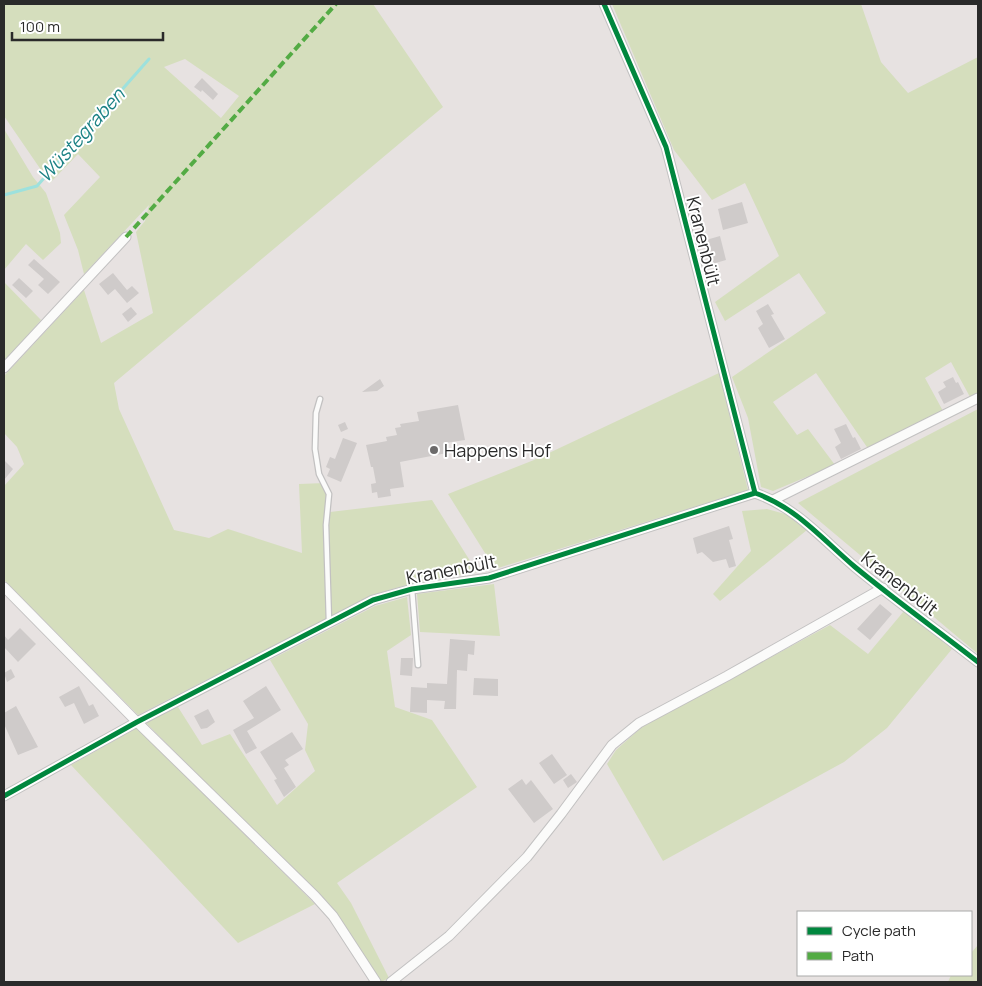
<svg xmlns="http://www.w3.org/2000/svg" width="982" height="986" viewBox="0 0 982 986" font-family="Manrope,sans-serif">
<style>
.green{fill:#d5debd;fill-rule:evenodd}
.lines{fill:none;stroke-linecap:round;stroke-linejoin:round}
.stream{stroke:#9de1dd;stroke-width:3}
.building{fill:#cfcbca}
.lane-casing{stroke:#c2c1c1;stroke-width:7}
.street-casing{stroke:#c2c1c1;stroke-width:11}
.lane{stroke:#fbfbfa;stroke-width:4.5}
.street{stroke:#fbfbfa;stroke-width:9}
.quiet{stroke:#53ab44;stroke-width:4;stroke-dasharray:8 4;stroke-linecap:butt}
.cycleway-casing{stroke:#fff;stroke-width:8}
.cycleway{stroke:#00873e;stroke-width:5}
.poi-dot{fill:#6c6a6a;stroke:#fff;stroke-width:2}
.labels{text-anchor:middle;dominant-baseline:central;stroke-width:4;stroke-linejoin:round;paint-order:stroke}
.street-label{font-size:18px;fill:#2a2a2a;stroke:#fff}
.poi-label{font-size:18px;fill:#2a2a2a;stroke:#fff;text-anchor:start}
.water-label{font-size:19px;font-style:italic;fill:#1c8285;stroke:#fff}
</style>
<rect width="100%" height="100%" fill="#e7e2e1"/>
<path class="green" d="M4,4H373L443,107L114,383L119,409L174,530L209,538L228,529L302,553L299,484L325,483L330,512L432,500L477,572L413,583L372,595L138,715L4,580V486L24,464L17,447L4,433V376L84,290L101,343L153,313L136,232L145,221L149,205L84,274L78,250L64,215L100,177L78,154L50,183L4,116ZM185,59L239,96L221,118L164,67Z
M612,4H861L881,62L908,93L978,57V394L970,397L951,362L925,378L943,411L869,450L816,373L773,402L797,435L808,429L835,465L773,491L761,487L748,418L732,377L826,313L799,273L725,321L715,302L779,256L745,183L712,200L674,150Z
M4,129L33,177L46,193L60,233L61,243L43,260L26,244L4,270Z
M4,282L41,320L4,362Z
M719,373L748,490L495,569L448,494L534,460Z
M978,409V654L798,503Z
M767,509L785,514L807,530L720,601L713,594L751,551L742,511Z
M494,584L500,636L420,632L417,594Z
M407,597L411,635L387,651L395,707L432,720L477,787L337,883L351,903L389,978L381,982L338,916L325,901L145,722L178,707L202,745L230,734L277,805L315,771L305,750L308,724L270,660L375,606Z
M904,611L952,649L887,728L844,762L663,861L607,764L616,750L642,727L830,625L868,654Z
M137,728L315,904L238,943L71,765Z
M978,945V982H948L951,975H971V953Z"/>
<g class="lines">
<path class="stream" d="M4,195L37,186L149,59"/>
</g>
<path class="building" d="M202,78L218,94L213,100L202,90L201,92L194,87Z
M742,202L748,223L723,230L718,209Z
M720,236L726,260L712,264L706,240Z
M34,259L60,282L48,294L38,285L44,279L28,265Z
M113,273L127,290L132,286L139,293L127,303L115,289L108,295L99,284Z
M19,278L33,291L26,298L12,285Z
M768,304L774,314L771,315L785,339L769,348L758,328L763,324L756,311Z
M131,307L137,314L128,322L122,314Z
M953,377L956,383L958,382L964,394L944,404L938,392L946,387L943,382Z
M380,379L384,386L377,391L362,392Z
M458,405L465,440L445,443L447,453L400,462L404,487L390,489L391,496L378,498L377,492L372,493L371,484L376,483L373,467H371L366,445L387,441L386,437L397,435L395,428L401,427L400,424L419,421L417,412Z
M345,422L348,429L341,432L338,425Z
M846,424L853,438L855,437L861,449L841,459L835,447L841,443L834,429Z
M343,438L357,443L341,482L327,476L330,469L326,467L330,457L335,459Z
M4,460L13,469L4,480Z
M729,526L733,539L729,540L736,566L729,568L726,559L713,562L702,552L697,554L693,538Z
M880,604L892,614L870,640L857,629Z
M20,628L36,644L18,662L4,647V635L8,640Z
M450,639L475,641L474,655L468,654L467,671L457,670L456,709H444L445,701L427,700V713L410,712L411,687L427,688V683L447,684Z
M401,658H413L412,676L400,675Z
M11,669L15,677L7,682L4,673Z
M474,678L498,679V696L473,695Z
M79,686L89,706L93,704L99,716L84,724L74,703L65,707L59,697Z
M266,686L281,710L247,731L257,748L246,754L233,730L254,718L243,701Z
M16,706L38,747L18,755L4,724V713Z
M208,709L215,722L207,728L201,729L194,716Z
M292,732L303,749L285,760L289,765L284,768L296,787L284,797L274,780L277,779L260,752Z
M552,754L567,775L554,784L539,763Z
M571,774L577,782L568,788L563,780Z
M522,779L526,785L531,780L553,809L534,823L508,789Z"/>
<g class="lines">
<defs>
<path id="lane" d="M320,399L316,413L315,449L319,474L329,494L326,525L329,622
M412,589L418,665"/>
<path id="street" d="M604,4L666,147L755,493
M4,368L126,237
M773,500L978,398
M4,587L137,722L315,896L333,916L376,982
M4,796L137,722L373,600L412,589L489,578L755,493C797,508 822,539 855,567C895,600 937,630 978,662
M391,982L449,936L527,857L561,814L612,745L639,723L727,676L883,588"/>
</defs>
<use href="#lane" class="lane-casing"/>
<use href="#street" class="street-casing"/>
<use href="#lane" class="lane"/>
<use href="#street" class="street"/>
<path class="quiet" d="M126,237L336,4"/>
<defs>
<path id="cycleway" d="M604,4L666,147L755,493
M4,796L137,722L373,600L412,589L489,578L755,493C797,508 822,539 855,567C895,600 937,630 978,662"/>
</defs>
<use href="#cycleway" class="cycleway-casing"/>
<use href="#cycleway" class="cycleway"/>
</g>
<circle class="poi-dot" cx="434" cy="450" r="5"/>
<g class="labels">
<g class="street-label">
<text transform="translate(704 241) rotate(76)">Kranenbült</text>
<text transform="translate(451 569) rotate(-11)">Kranenbült</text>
<text transform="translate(900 583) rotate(38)">Kranenbült</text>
</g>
<g class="poi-label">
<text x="444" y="450">Happens Hof</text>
</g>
<g class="water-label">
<text transform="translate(81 135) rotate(-48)">Wüstegraben</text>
</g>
</g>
<rect width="982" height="986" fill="none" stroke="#2a2a2a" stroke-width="10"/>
<rect x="797" y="911" width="175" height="65" fill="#ffffff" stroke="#aaaaaa"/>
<rect x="807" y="927" width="25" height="8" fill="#00873e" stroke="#aaaaaa"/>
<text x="842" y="936" font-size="15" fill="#2a2a2a">Cycle path</text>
<rect x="807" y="952" width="25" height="8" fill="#53ab44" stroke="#aaaaaa"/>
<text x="842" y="961" font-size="15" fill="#2a2a2a">Path</text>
<path d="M12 32v8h151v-8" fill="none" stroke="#2a2a2a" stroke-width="2.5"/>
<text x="20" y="32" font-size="15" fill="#2a2a2a" stroke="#ffffff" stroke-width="4" paint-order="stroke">100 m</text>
</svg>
